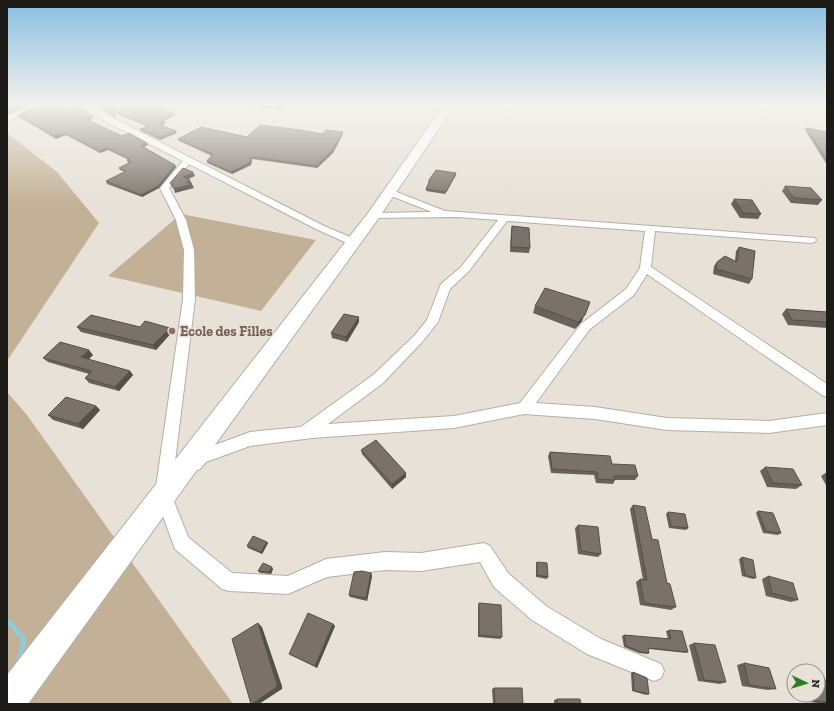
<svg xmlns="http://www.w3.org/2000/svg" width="834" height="711" viewBox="0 0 834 711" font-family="'Zilla Slab',serif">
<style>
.green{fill:#c2b196}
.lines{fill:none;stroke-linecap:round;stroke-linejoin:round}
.stream{stroke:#94cad7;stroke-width:5}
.minor-casing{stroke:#b5afa5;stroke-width:2}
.primary-casing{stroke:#b5afa5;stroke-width:2}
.minor{fill:#fff;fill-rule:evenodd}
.primary{fill:#fff;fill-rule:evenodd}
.wall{fill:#69625b}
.shaded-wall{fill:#55504a}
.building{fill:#7a726a;stroke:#55504a}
.education-dot{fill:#8d6e63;stroke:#e7e1d7;stroke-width:1.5}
.labels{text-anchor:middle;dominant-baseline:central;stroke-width:3;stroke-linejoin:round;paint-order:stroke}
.education-label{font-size:14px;font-weight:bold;fill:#785e54;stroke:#e7e1d7;text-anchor:start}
</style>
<rect width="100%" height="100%" fill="#e7e1d7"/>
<path class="green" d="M7,133L57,172L99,223L7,361Z
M181,214L316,240L261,311L108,276Z
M7,392L27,415L233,704H7Z"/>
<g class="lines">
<path class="stream" d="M7,620L24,639L19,662"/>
<defs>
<path id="minor" d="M35,105H44L7,121V116Z
M87,105H94L109,116L322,225L357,240L358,242L353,245L349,244L316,229L189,164L169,188L186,220L194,250L195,299L171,494L188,537L232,573L288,576L326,559L385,552L421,553L484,543L490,546L508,573L546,606L601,639L661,664L664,671L661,678L654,681L587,654L532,620L494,587L480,562L421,571L385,570L327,577L288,594L229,591L222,589L175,549L155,494L183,299L184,250L176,220L160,188L183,161L103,120Z
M389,189L445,211L815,238L816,240L815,242L811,243L655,231L651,267L827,384V397L822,395L647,274L634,295L589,330L536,403L595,407L667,418L769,421L827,413V425L769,433L667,430L595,419L524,414L454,428L312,438L250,446L206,462L200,469L194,471L188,469L186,464L188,459L196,452L250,432L301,427L373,375L414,336L427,320L441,284L461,267L498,220L457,217L370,218L368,216L373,213L432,212L386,194L385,192L386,190ZM507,221L645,231L640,268L626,289L581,324L520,403L454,416L328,424L383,383L422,342L438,322L450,289L469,271Z"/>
<path id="primary" d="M444,105H455L378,219L28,704H7V675L368,213Z"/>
</defs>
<use href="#minor" class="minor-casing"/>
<use href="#primary" class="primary-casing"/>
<use href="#minor" class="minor"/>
<use href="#primary" class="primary"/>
</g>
<path class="wall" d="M99,105H115L116,118L102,109Z
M244,105H287L279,110L266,107L262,109L250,105L248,106Z
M69,109L93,116L94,118L89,120L122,136L148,145L144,147L175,165L176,167L159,188L142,197L107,184L106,181L125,172L120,170L119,168L129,163H128L127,160H129L108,150L100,153L66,135L56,139L19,117L18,115Z
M118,113H174L175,115L164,121H165V124L161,125L177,133L160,140L141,131L140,129L147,126L119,115Z
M806,128L827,132V165L805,130Z
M322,134H343L333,153L317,168L252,159L251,165L232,174L207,163V161L212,156L179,141L178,139Z
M456,173V175L445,194L426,191V189L429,183L428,182L429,180Z
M785,186L822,200L818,205L791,203L782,191Z
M734,199L761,214L758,219L740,218L731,204Z
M512,226L530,248L529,253L510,252L511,231Z
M739,247L752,279L749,284L713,274L714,266L717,262L735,261L736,251Z
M535,306L582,321L575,329L533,313Z
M786,309L827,312V328L788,325L782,314Z
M359,322L347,342L332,338L331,333Z
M77,327L170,328L172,332L156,350L81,332Z
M93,355L88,359L130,371L133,375L119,391L89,383L85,378L89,374L48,362L43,358Z
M96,406L100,410L83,429L53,420L48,415Z
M361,450L406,473V477L392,489L362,454Z
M550,452L612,464L638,476L635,480H615L613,484L596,483L594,475L551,473L548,456Z
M765,467L802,485L796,489L767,487L760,471Z
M827,472V487L821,476Z
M633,505L652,539L676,607L671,610L640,605L636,582L640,579L643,580L630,509Z
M758,511L781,533L778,535L763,533L756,513Z
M668,512L688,528L686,530L669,528L666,514Z
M578,525L601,554L598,557L578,554L575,528Z
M267,542L268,543L262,554L248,548L247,546Z
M742,557L756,578L753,579L742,576L739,559Z
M537,562L548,577L547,579L536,577V563Z
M273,569L271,574L260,573L258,571Z
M371,573L372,576L367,601L350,597L349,595Z
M768,576L798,600L791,602L766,596L762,579Z
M479,603L502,637L500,639L478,637V606Z
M333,624L335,626L317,668L289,654Z
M669,630L688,652L686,653L649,649V653L647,654L639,653L624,647L622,636L624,635L668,639L666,631Z
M694,643L726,682L720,684L698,681L689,645Z
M744,663L776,689L768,690L742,686L737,665Z
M633,672L649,694L646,695L632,691L631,673Z
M794,676V689L789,677Z
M827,686V704L799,701L796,695H818Z
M494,688L523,704H493L492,689Z
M557,699L581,704H554V700Z"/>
<path class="shaded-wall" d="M24,105H30L9,114L8,112Z
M115,105L116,118L115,116Z
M262,105H266V107L262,109Z
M278,105H287L279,110Z
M174,113L175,115L162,122L161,120Z
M93,116L94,118L87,121L85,119Z
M165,121V124L159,126L158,124Z
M176,131L177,133L160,140L159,138Z
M343,132V134L333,153L317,168V166Z
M65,133L66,135L56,139L55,136Z
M147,143L148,145L142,148L141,146Z
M107,148L108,150L100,153L99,151Z
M252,157V159L251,165L232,174L231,172Z
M175,165L176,167L159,188L142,197L141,195Z
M193,172L195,176L184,181L183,177Z
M456,173V175L445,194L446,192Z
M190,180L194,188L175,193L174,189Z
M590,302L582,321L575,329L578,322Z
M359,317V322L347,342L346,337Z
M170,328L172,332L156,350L153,345Z
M89,350L93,355L86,362L81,357Z
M130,371L133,375L119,391L115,387Z
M96,406L100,410L83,429L78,424Z
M406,473V477L392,489V484Z
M267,542L268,543L262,554L261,552Z
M272,567L273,569L271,574L269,572Z
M371,573L372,576L367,601L366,598Z
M258,623L262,627L282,686V689L259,704H252Z
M333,624L335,626L317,668L315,666Z"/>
<path class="building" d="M7,105H24L8,112L7,111Z
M41,105H63L69,109L77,106L93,116L85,119L122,136L129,133L147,143L141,146L175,165L158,186L141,195L106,181L126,171L119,168L131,162L127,160L130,159L107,148L99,151L65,133L55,136L18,115Z
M100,105H115V116L101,107Z
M122,105H154L174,113L161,120L165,121L158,124L176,131L159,138L140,129L149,126L118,113Z
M260,125L300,130L322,134L326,130L343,132L332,150L317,166L252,157L250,162L231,172L207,161L213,154L178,139L201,127L247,137Z
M806,128L827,132V160Z
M183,168L193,172L183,177L190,180L186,182L192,184L174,189L170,183Z
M436,170L456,173L446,192L426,189L430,180H429Z
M785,186L811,188L822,200L794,198Z
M734,199L752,200L761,214L743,213Z
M512,226L529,228L530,248L511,247Z
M739,247L755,251L752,279L716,269L717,262L725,256L737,262Z
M545,288L590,302L585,315L578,322L535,306Z
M786,309L827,312V322L792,320Z
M344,314L359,317L346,337L331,333Z
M91,315L140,327L145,321L170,328L153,345L77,327Z
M60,342L89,350L81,357L130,371L115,387L85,378L92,371L43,358Z
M66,397L96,406L78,424L48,415Z
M376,440L406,473L392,484L361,450Z
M550,452L610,456L612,464L635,465L638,476H614L615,480L598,479L597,472L552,469Z
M765,467L793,469L802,485L773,483Z
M633,505L645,507L652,539L658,540L667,583L670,584L676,607L644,603L640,579L647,580Z
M758,511L773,513L781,533L766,531Z
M668,512L685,514L688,528L671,526Z
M578,525L598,527L601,554L581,551Z
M253,536L267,542L261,552L247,546Z
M742,557L753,560L756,578L745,575Z
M537,562L547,563L548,577L537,575Z
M263,563L272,567L269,572L258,571Z
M362,571L371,573L366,598L349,595L354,572Z
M768,576L793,583L798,600L772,593Z
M479,603L501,605L502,637L479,635Z
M308,613L333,624L315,666L289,654Z
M258,623L277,684V687L252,704H251L232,639Z
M669,630L682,631L688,652L648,648L649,653L641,652L626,646L624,635L671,639Z
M694,643L715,645L726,682L704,680Z
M744,663L769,668L776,689L749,685Z
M633,672L647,678L649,694L634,691Z
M818,677H824L827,686V702L807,700L805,695H818Z
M494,688H522L523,704H495Z
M557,699H580L581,704H557Z"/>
<linearGradient id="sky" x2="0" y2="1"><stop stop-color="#86bde1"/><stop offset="0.51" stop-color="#f4f2ed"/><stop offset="1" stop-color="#f4f2ed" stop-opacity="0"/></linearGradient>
<rect width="834" height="205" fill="url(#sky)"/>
<circle class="education-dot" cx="172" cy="331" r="4"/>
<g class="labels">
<g class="education-label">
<text x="180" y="331">Ecole des Filles</text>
</g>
</g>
<rect width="834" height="711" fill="none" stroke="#1d1b17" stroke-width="16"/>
<g transform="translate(806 683) rotate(94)"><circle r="19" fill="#e7e1d7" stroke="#96928a"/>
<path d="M0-3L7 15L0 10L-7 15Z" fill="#337c22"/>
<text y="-6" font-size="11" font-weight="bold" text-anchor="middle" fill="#1d1b17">N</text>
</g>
</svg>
